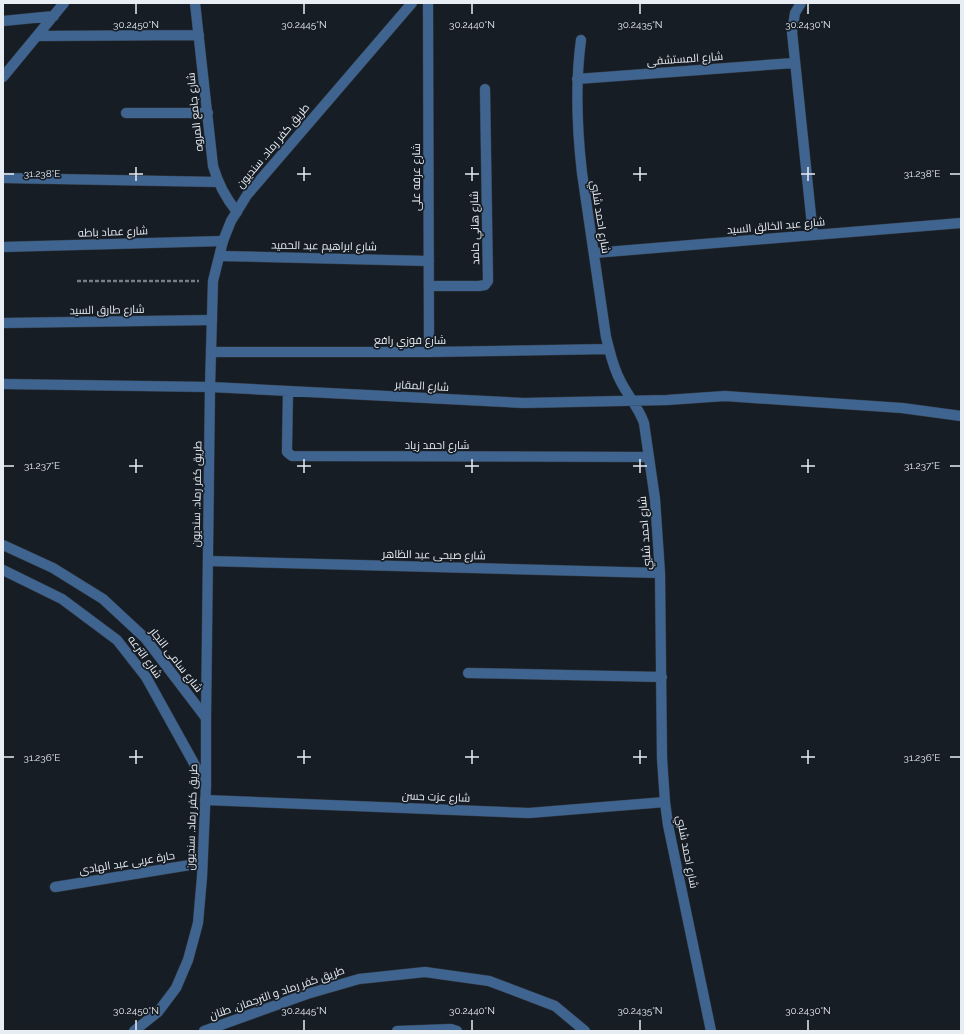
<svg xmlns="http://www.w3.org/2000/svg" width="964" height="1034" viewBox="0 0 964 1034" font-family="Raleway,Cairo,sans-serif">
<style>
.lines{fill:none;stroke-linecap:round;stroke-linejoin:round}
.minor-casing{stroke:#333a42;stroke-width:11}
.tertiary-casing{stroke:#333a42;stroke-width:11}
.path{stroke:#787e85;stroke-width:2.5;stroke-dasharray:4 2;stroke-linecap:butt}
.minor{stroke:#3f6490;stroke-width:10}
.tertiary{stroke:#3f6490;stroke-width:10}
.ticks{fill:none;stroke:#e8edf3;stroke-width:1.5}
.labels{text-anchor:middle;dominant-baseline:central;stroke-width:3.5;stroke-linejoin:round;paint-order:stroke}
.street-label{font-size:11px;fill:#e8edf3;stroke:#161d25}
.ticks-label{font-size:10px;text-anchor:middle;fill:#e8edf3;stroke:#161d25;stroke-width:3.5;stroke-linejoin:round;paint-order:stroke}
</style>
<rect width="100%" height="100%" fill="#161d25"/>
<g class="lines">
<defs>
<path id="minor" d="M195,3L213,166C218,184 225,197 237,212
M428,3L429,352
M801,3L795,13L792,32L813,235
M3,21L54,16
M37,36L199,35
M581,40C575,84 577,129 582,173L606,337C610,352 613,368 621,382C628,396 639,408 644,423L655,499L660,573L662,758L665,802L668,825L711,1031
M3,77L64,3
M577,79L794,63
M126,113H208
M3,178L218,182
M3,247L223,241
M594,253L961,223
M220,256L429,261
M429,286H479L485,285L488,281L485,89
M3,323L212,320
M211,352H429L609,349
M3,384L210,387L524,403L667,400L725,396L902,408L961,416
M288,391L287,449V452L292,456L649,457
M3,545L53,568L103,599L145,638L206,718
M208,561L660,573
M3,570L62,599L117,640L146,677L206,785
M468,673L662,677
M205,800L529,813L665,802
M55,887L202,863
M204,1031L307,994L359,979L425,972L489,981L555,1006L585,1031
M397,1031L451,1029L457,1031"/>
<path id="tertiary" d="M134,1031L158,1012L176,988L188,960L198,923L202,877L206,785V718L210,387L213,281L223,241L231,221L247,195L412,3"/>
</defs>
<use href="#minor" class="minor-casing"/>
<use href="#tertiary" class="tertiary-casing"/>
<path class="path" d="M77,281H199"/>
<use href="#minor" class="minor"/>
<use href="#tertiary" class="tertiary"/>
</g>
<path class="ticks" d="M136,4V14M304,4V14M472,4V14M640,4V14M808,4V14M136,167V181M304,167V181M472,167V181M640,167V181M808,167V181M4,174H14M129,174H143M297,174H311M465,174H479M633,174H647M801,174H815M950,174H960M136,459V473M304,459V473M472,459V473M640,459V473M808,459V473M4,466H14M129,466H143M297,466H311M465,466H479M633,466H647M801,466H815M950,466H960M136,750V764M304,750V764M472,750V764M640,750V764M808,750V764M4,757H14M129,757H143M297,757H311M465,757H479M633,757H647M801,757H815M950,757H960M136,1020V1030M304,1020V1030M472,1020V1030M640,1020V1030M808,1020V1030"/>
<g class="labels">
<g class="street-label">
<text transform="translate(685 59) rotate(-4)">شارع المستشفى</text>
<text transform="translate(195 112) rotate(-96)">شارع جامع المروه</text>
<text transform="translate(273 146) rotate(-50)">طريق كفر رماد, سنديون</text>
<text transform="translate(416 177) rotate(-90)">شارع عرفه على</text>
<text transform="translate(600 217) rotate(81)">شارع احمد شلبي</text>
<text transform="translate(776 226) rotate(-5)">شارع عبد الخالق السيد</text>
<text transform="translate(475 228) rotate(-91)">شارع هاني حامد</text>
<text transform="translate(113 232) rotate(-2)">شارع عماد باطه</text>
<text transform="translate(324 246) rotate(1)">شارع ابراهيم عبد الحميد</text>
<text transform="translate(107 310) rotate(-1)">شارع طارق السيد</text>
<text x="410" y="340">شارع فوزي رافع</text>
<text transform="translate(422 386) rotate(3)">شارع المقابر</text>
<text x="437" y="445">شارع احمد زياد</text>
<text transform="translate(197 494) rotate(-89)">طريق كفر رماد, سنديون</text>
<text transform="translate(645 533) rotate(-94)">شارع احمد شلبي</text>
<text transform="translate(434 555) rotate(1)">شارع صبحى عبد الظاهر</text>
<text transform="translate(145 657) rotate(54)">شارع الترعه</text>
<text transform="translate(176 660) rotate(52)">شارع سامى النجار</text>
<text transform="translate(436 797) rotate(2)">شارع عزت حسن</text>
<text transform="translate(192 817) rotate(-88)">طريق كفر رماد, سنديون</text>
<text transform="translate(687 852) rotate(79)">شارع احمد شلبي</text>
<text transform="translate(127 863) rotate(-9)">حارة عربى عبد الهادى</text>
<text transform="translate(277 993) rotate(-19)">طريق كفر رماد و الترجمان, طنان</text>
</g>
</g>
<g class="ticks-label">
<text x="136" y="28">30.2450°N</text>
<text x="304" y="28">30.2445°N</text>
<text x="472" y="28">30.2440°N</text>
<text x="640" y="28">30.2435°N</text>
<text x="808" y="28">30.2430°N</text>
<text x="922" y="177">31.238°E</text>
<text x="42" y="177">31.238°E</text>
<text x="922" y="469">31.237°E</text>
<text x="42" y="469">31.237°E</text>
<text x="922" y="761">31.236°E</text>
<text x="42" y="761">31.236°E</text>
<text x="136" y="1014">30.2450°N</text>
<text x="304" y="1014">30.2445°N</text>
<text x="472" y="1014">30.2440°N</text>
<text x="640" y="1014">30.2435°N</text>
<text x="808" y="1014">30.2430°N</text>
</g>
<rect width="964" height="1034" fill="none" stroke="#e8edf3" stroke-width="8"/>
</svg>
